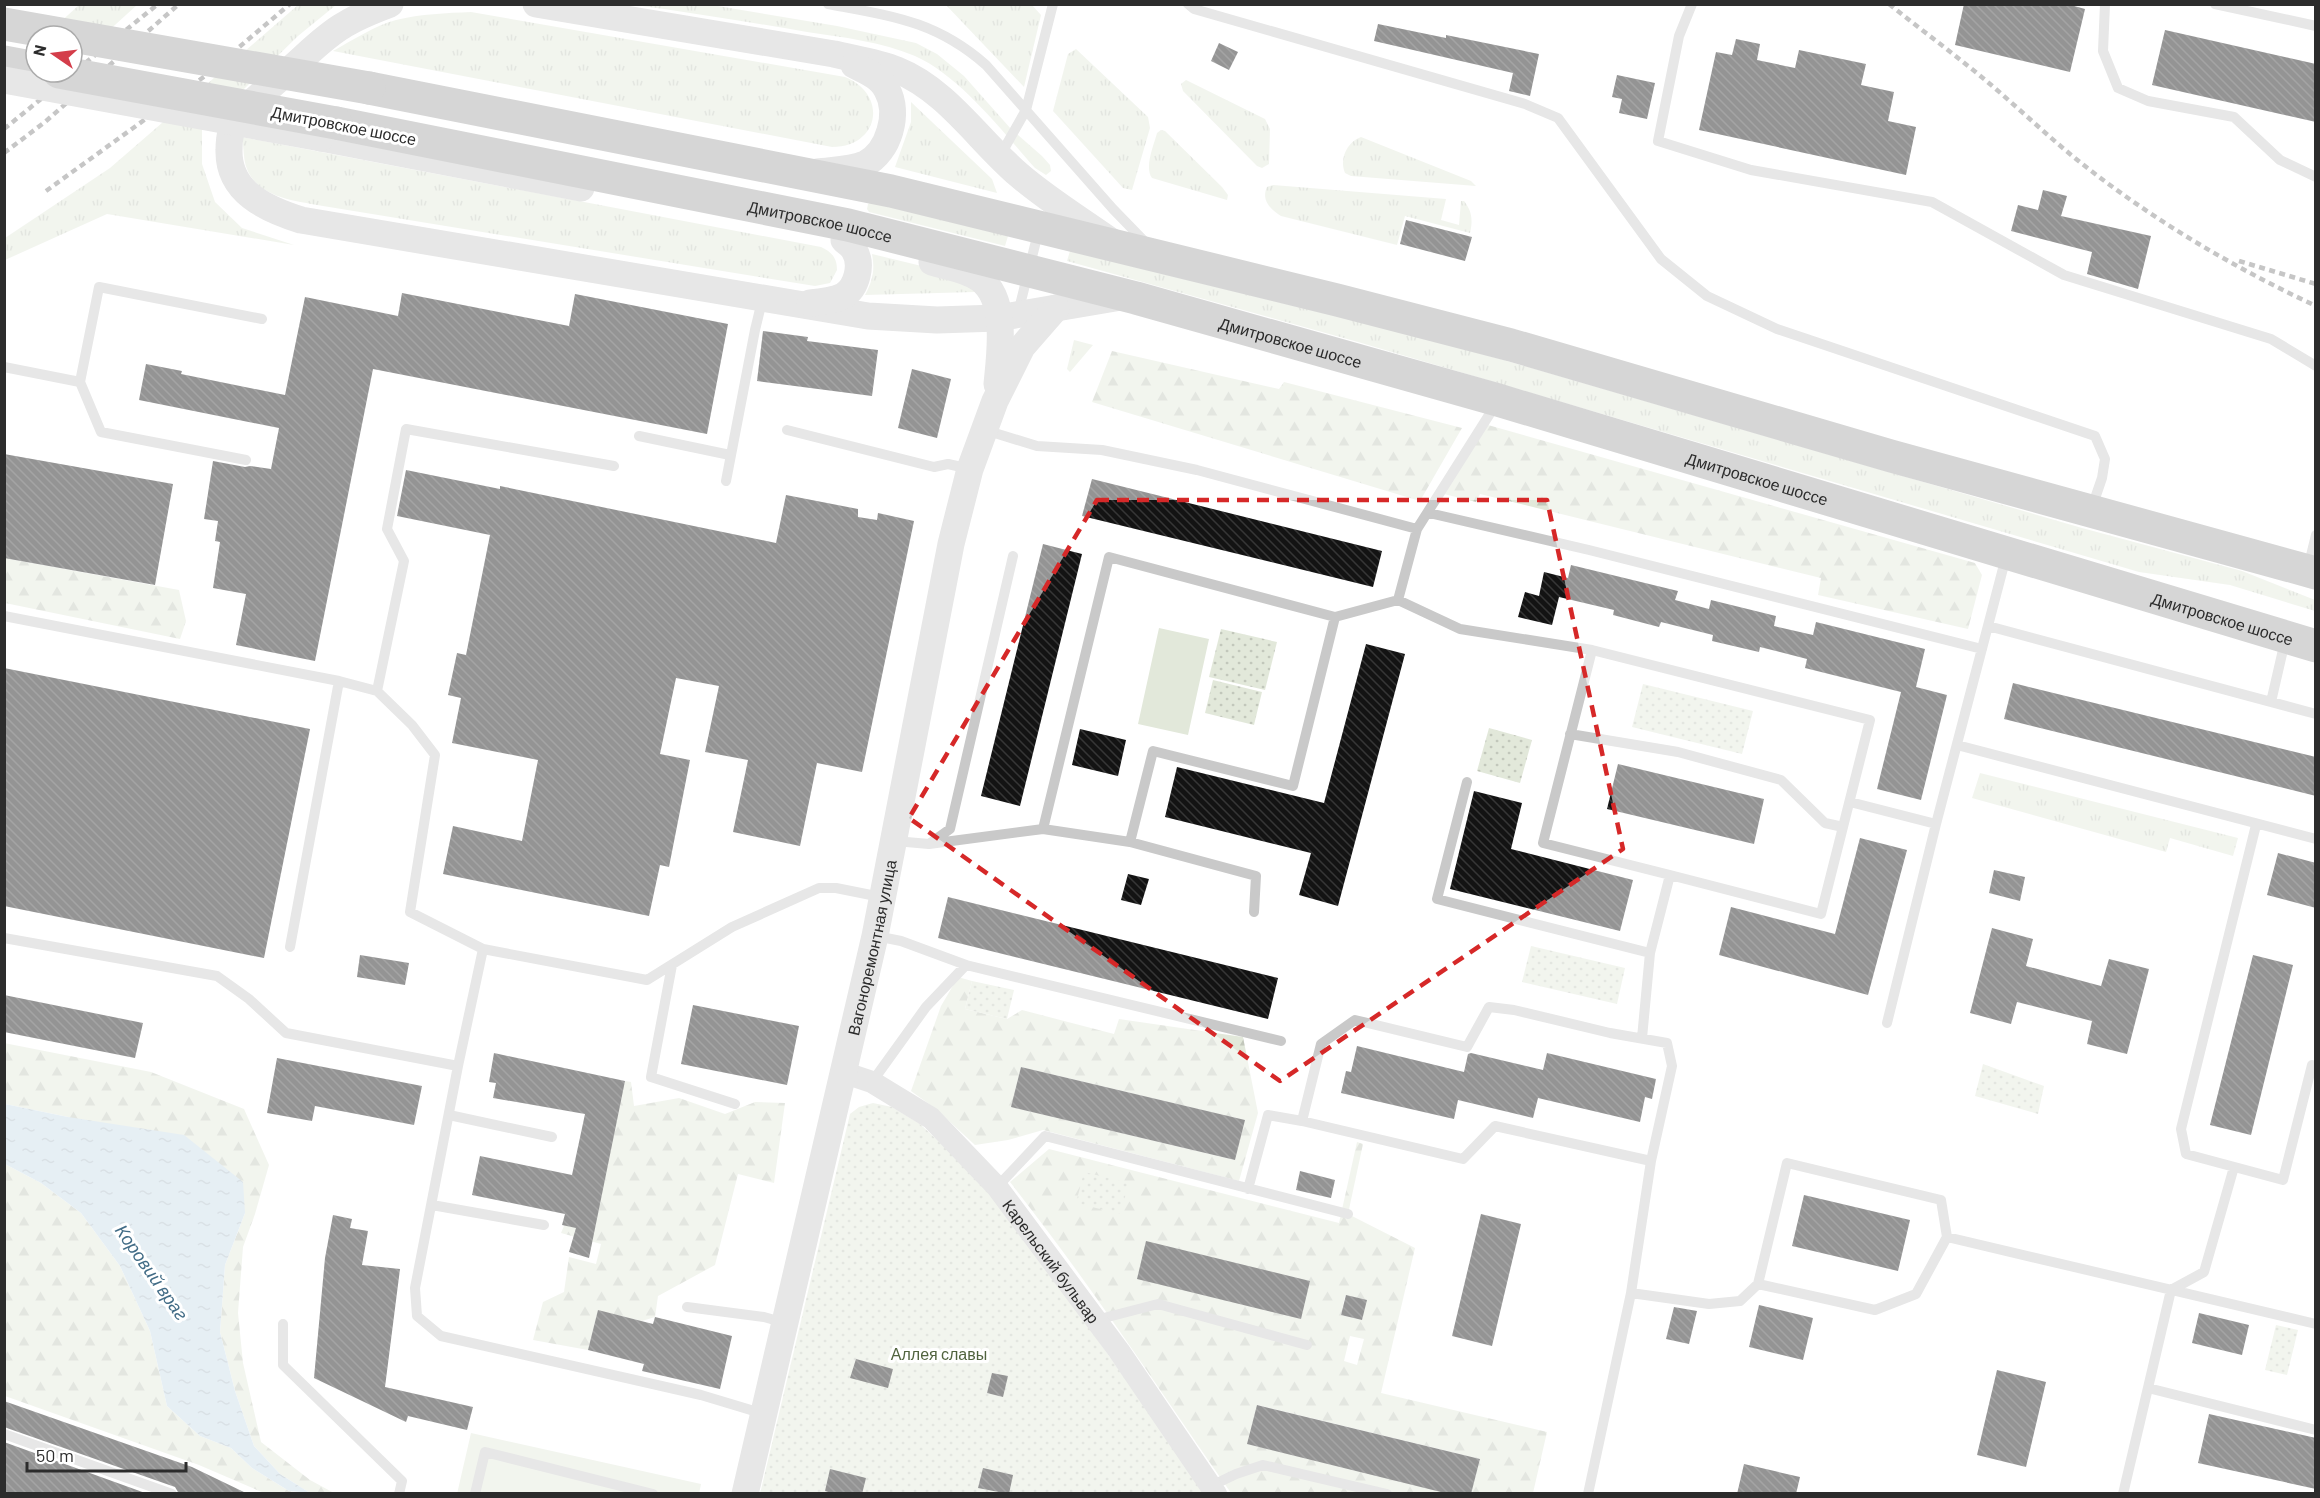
<svg xmlns="http://www.w3.org/2000/svg" width="2320" height="1498" viewBox="0 0 2320 1498" font-family="Barlow,sans-serif">
<style>
.grass{fill:url(#grass-tufts)}
.forest{fill:url(#forest-firs);fill-rule:evenodd}
.park{fill:url(#park-dots)}
.pitch{fill:#e2e8da}
.water{fill:url(#water-ripples)}
.building{fill:url(#building-back-hatch)}
.lines{fill:none;stroke-linecap:round;stroke-linejoin:round}
.service{stroke:#c9c9c9;stroke-width:10}
.minor{stroke:#c9c9c9;stroke-width:22}
.tertiary{stroke:#c9c9c9;stroke-width:27}
.primary{stroke:#a4a4a4;stroke-width:33}
.rail{stroke:#818181;stroke-width:4.5;stroke-dasharray:6 4.5;stroke-linecap:butt}
.tertiary-bridge{stroke:#c9c9c9;stroke-width:27}
.primary-bridge{stroke:#a4a4a4;stroke-width:33}
.marked{fill:none;stroke:#d62828;stroke-width:4.5;stroke-dasharray:12 8;stroke-linejoin:round}
.labels{text-anchor:middle;dominant-baseline:central;stroke-width:6;stroke-linejoin:round;paint-order:stroke}
.street-label{font-size:16px;fill:#2c2c2c;stroke:#fff}
.park-label{font-size:16px;fill:#50633e;stroke:#fff}
.water-label{font-size:18px;font-style:italic;fill:#426c86;stroke:#fff}
</style>
<defs>
<pattern id="grass-tufts" width="24" height="20" patternUnits="userSpaceOnUse" patternTransform="scale(1.5)"><rect width="24" height="20" fill="#e2e8da"/><path d="M3 7l-1-3M5 7V3M7 7l1-3M15 17l-1-3M17 17v-4M19 17l1-3" fill="none" stroke="#c2c7bb"/></pattern>
<pattern id="forest-firs" width="22" height="20" patternUnits="userSpaceOnUse" patternTransform="scale(1.5)"><rect width="22" height="20" fill="#e2e8da"/><path d="M5 1l3.5 6h-7zM16 11l3.5 6h-7z" fill="#c2c7bb"/></pattern>
<pattern id="park-dots" width="8" height="8" patternUnits="userSpaceOnUse" patternTransform="scale(1.5)"><rect width="8" height="8" fill="#e2e8da"/><path d="M2 2h.1M6 6h.1" fill="none" stroke="#c2c7bb" stroke-width="1.8" stroke-linecap="round"/></pattern>
<pattern id="water-ripples" width="26" height="14" patternUnits="userSpaceOnUse" patternTransform="scale(1.5)"><rect width="26" height="14" fill="#c8dbe7"/><path d="M2 4q2-2 4 0t4 0M15 11q2-2 4 0t4 0" fill="none" stroke="#acbcc6"/></pattern>
<pattern id="building-back-hatch" width="6" height="6" patternUnits="userSpaceOnUse" patternTransform="scale(1.5)"><rect width="6" height="6" fill="#131313"/><path d="M-1 5l2 2M0 0l6 6M5-1l2 2" fill="none" stroke="#363636"/></pattern>
</defs>
<rect width="100%" height="100%" fill="#fff"/>
<path class="grass" d="M79,5H137L72,64V36H45Z
M298,5H336L298,36L202,130V164L215,202L242,228L294,245L107,214L5,260V238L110,168Z
M635,5H712L837,26L916,43L937,54L964,76L1011,129L1042,156L1050,165L1051,171L1046,175L1035,168C1002,131 960,76 915,56C882,42 842,37 807,32C750,22 693,13 635,5Z
M946,5H1032L1041,15L1024,87Z
M471,12L845,77C889,95 879,147 832,147L333,51C353,40 374,26 396,20C421,14 446,13 471,12Z
M1076,49L1148,117L1150,128L1132,190L1123,188L1053,111L1068,54Z
M1186,80L1265,119L1270,129L1269,164L1262,168L1257,166L1183,91L1181,84Z
M911,102L992,179L997,193L895,167L911,122Z
M1161,130L1165,131L1222,187L1228,195L1227,200L1152,178C1144,167 1154,145 1157,133Z
M242,137L821,247C832,252 837,258 837,270L830,283L815,286L323,206C297,201 258,198 247,169C243,160 244,147 242,137Z
M1361,137L1471,181L1476,186L1351,176L1345,173C1339,159 1347,142 1361,137Z
M1273,185L1446,199L1441,220L1459,225L1461,201H1464C1472,211 1473,220 1470,233L1405,216L1397,245L1281,216C1270,209 1261,200 1267,187Z
M871,202L1008,236L1005,246L869,212L867,209L868,204Z
M1070,251L1405,333L1504,360L2082,528L2242,571L2315,600V611L2230,585L2139,572L1358,342L1067,261Z
M872,254L967,277L975,292L865,295C873,280 875,270 872,254Z
M1074,340L1093,345L1070,372L1067,369Z
M1980,773L2238,838L2233,856L2170,838L2166,852L1972,798Z"/>
<path class="forest" d="M1112,351L1279,389L1284,382L1462,428L1420,501L1092,402Z
M1488,425L1975,563L1982,575L1968,629L1818,595L1821,578L1480,494L1476,502L1444,494Z
M4,558L179,590L186,621L180,639L5,603Z
M958,977L972,981L965,1009L1007,1019L1022,1010L1114,1034L1119,1019L1243,1037L1258,1113L1239,1181L1043,1130L1008,1140L975,1145L936,1109L911,1091L941,1006ZM1021,1067L1244,1120L1235,1160L1012,1107Z
M4,1043L151,1072L244,1109L269,1165L255,1214L243,1247L238,1313L243,1363L261,1442L310,1480L334,1493H310L280,1474L254,1446L235,1391L220,1332L225,1265L245,1213L68,1117L5,1104Z
M625,1081L631,1082L634,1106L679,1098L725,1114L755,1102L785,1103L774,1183L738,1174L715,1265L658,1296L655,1317L642,1321L598,1311L588,1350L533,1340L543,1302L564,1292L569,1257L596,1264L601,1244L561,1233Z
M1357,1142L1363,1144L1348,1214L1415,1248L1381,1393L1547,1432L1533,1493H1471L1480,1459L1258,1405L1248,1444L1449,1493H1231C1158,1388 1089,1282 1010,1182L1049,1149L1339,1223ZM1345,1296L1366,1300L1362,1320L1341,1315ZM1350,1336L1364,1339L1357,1365L1344,1361Z
M5,1164L41,1183L81,1213L120,1266L150,1331L167,1406L200,1436L231,1448L252,1468L289,1491L300,1493H264L199,1465L5,1396Z"/>
<path class="park" d="M1221,629L1277,642L1265,690L1209,677Z
M1213,680L1262,692L1254,725L1205,713Z
M1643,684L1753,711L1742,754L1632,727Z
M1489,728L1532,740L1520,783L1477,771Z
M1531,946L1625,968L1617,1004L1522,982Z
M972,981L1014,990L1007,1019L965,1009Z
M1983,1064L2044,1086L2038,1114L1975,1096Z
M873,1103L892,1107L920,1124L992,1191L1207,1494H760L850,1114L859,1107Z
M1084,1172L1129,1183L1120,1214L1076,1203Z
M2276,1325L2298,1330L2287,1375L2265,1370Z"/>
<path class="pitch" d="M1159,628L1209,639L1188,735L1138,724Z
M471,1433L701,1484L699,1494H457Z"/>
<path class="water" d="M5,1104L68,1117L184,1135L243,1182L245,1213L225,1265L220,1332L235,1391L254,1446L280,1474L310,1493L289,1491L252,1468L231,1448L200,1436L167,1406L150,1331L120,1266L81,1213L41,1183L5,1164Z"/>
<path class="building" d="M1964,4H2067L2085,9L2070,72L1955,45Z
M1378,24L1446,38V35L1539,54L1530,96L1509,91L1513,73L1374,41Z
M2165,30L2316,64V122L2152,85Z
M1736,39L1760,44L1757,60L1795,68L1799,50L1866,64L1861,85L1894,92L1888,121L1916,127L1906,175L1699,130L1716,52L1732,55Z
M1219,43L1238,52L1229,70L1211,61Z
M1617,75L1655,83L1647,119L1619,113L1622,99L1612,97Z
M2043,190L2067,196L2061,216L2151,236L2138,289L2087,274L2092,252L2011,231L2018,205L2038,210Z
M1406,220L1472,237L1465,261L1400,244Z
M402,293L569,326L575,294L728,324L707,434L373,369L315,661L236,645L246,594L213,588L220,542L215,541L218,521L204,519L213,461L245,467L250,466L271,469L279,428L139,400L146,364L182,371L181,374L285,395L305,297L398,316Z
M763,331L808,337L807,341L878,350L872,396L757,381Z
M912,369L951,379L937,438L898,428Z
M4,454L173,484L155,585L4,558Z
M406,470L500,489V486L776,543L786,495L858,509V517L877,520L878,513L914,521L862,772L817,763L800,846L733,832L748,760L705,752L719,686L676,678L660,754L690,760L669,867L660,865L649,916L443,874L453,826L522,841L538,760L452,743L461,698L448,695L457,653L466,655L490,535L397,516Z
M1092,479L1382,551L1373,587L1082,516Z
M1043,544L1082,554L1020,806L981,796Z
M1571,565L1678,591L1675,600L1709,609L1711,600L1776,616L1774,626L1813,635L1816,622L1925,649L1916,687L1947,695L1921,800L1877,789L1901,692L1805,668L1807,659L1760,647L1759,652L1712,641L1713,635L1661,622L1659,627L1613,615L1614,610L1559,597L1552,625L1518,617L1525,592L1539,596L1544,572L1568,578Z
M1366,644L1405,654L1338,906L1299,895L1311,853L1165,817L1177,767L1324,803Z
M4,668L310,729L264,958L4,906Z
M2013,683L2316,757V796L2004,719Z
M1080,729L1126,740L1118,776L1072,765Z
M1618,764L1764,799L1754,844L1607,809Z
M1474,791L1522,803L1511,849L1633,880L1620,931L1450,889Z
M1860,838L1907,850L1868,995L1719,955L1731,907L1835,934Z
M2278,853L2316,863V908L2267,895Z
M1994,870L2025,877L2020,901L1989,893Z
M1128,874L1149,879L1141,905L1121,900Z
M948,897L1278,978L1268,1019L938,938Z
M1992,928L2033,939L2026,966L2101,986L2109,959L2149,969L2127,1054L2087,1044L2092,1021L2017,1002L2011,1024L1970,1013Z
M360,955L409,963L405,985L357,977Z
M2253,955L2293,965L2251,1135L2210,1125Z
M4,995L143,1023L135,1058L4,1032Z
M693,1005L799,1026L787,1085L681,1064Z
M1357,1046L1464,1072L1468,1054L1471,1053L1543,1070L1547,1053L1656,1079L1652,1099L1645,1097L1640,1122L1538,1098L1533,1118L1458,1100L1454,1119L1341,1093L1346,1071L1351,1072Z
M494,1053L625,1081L589,1258L569,1252L576,1228L562,1225L565,1214L472,1195L480,1156L572,1175L585,1114L493,1098L496,1083L489,1082Z
M277,1058L422,1086L414,1125L315,1106L312,1121L267,1113Z
M1021,1067L1245,1120L1235,1160L1011,1107Z
M1300,1171L1335,1180L1331,1198L1296,1190Z
M1804,1195L1910,1220L1898,1271L1792,1246Z
M1481,1214L1521,1224L1492,1346L1452,1336Z
M333,1215L352,1219L350,1228L368,1231L362,1265L400,1269L385,1387L473,1407L467,1430L408,1416L406,1422L314,1378L325,1258Z
M1146,1241L1310,1281L1301,1319L1137,1279Z
M1346,1295L1367,1300L1362,1320L1341,1315Z
M1759,1305L1813,1318L1803,1360L1749,1347Z
M1674,1307L1697,1311L1689,1344L1666,1339Z
M598,1310L653,1324L655,1317L732,1336L720,1389L642,1371L644,1364L588,1350Z
M2199,1313L2249,1325L2242,1355L2192,1343Z
M856,1359L893,1369L888,1388L850,1378Z
M1997,1370L2046,1382L2026,1467L1977,1455Z
M992,1373L1008,1376L1003,1397L987,1393Z
M4,1401L192,1467L248,1494H179L175,1487L4,1427Z
M1257,1405L1480,1459L1471,1494H1449L1247,1444Z
M2209,1414L2316,1438V1489L2198,1463Z
M4,1442L148,1494H4Z
M1744,1464L1800,1477L1796,1494H1737Z
M983,1468L1013,1475L1009,1494L978,1488Z
M830,1469L866,1478L862,1494H835L825,1491Z"/>
<g class="lines">
<path class="service" d="M828,4C892,16 936,21 986,65L1113,209L1146,243
M1188,4L1194,9L1525,104L1558,118L1661,259L1707,296L1777,329L2095,436L2105,459L2102,478L2092,507
M1692,4L1679,36L1658,141L1751,170L1932,202L2064,275L2271,339L2316,366
M2105,4L2103,51L2118,88L2148,101L2234,117L2280,160L2316,177
M2215,4L2316,26
M1000,156L1026,110L1053,4
M1018,313L1039,229
M4,367L80,382L101,432L246,460
M80,382L99,287L262,319
M787,430L934,467L948,464L970,469
M985,430L1037,446L1102,450L1197,470L1417,529L1496,404
M639,436L730,455
M614,466L406,429L387,529L404,561L377,691L412,725L435,755L410,912L483,949L647,980L732,927L819,888H836L881,897
M726,481L755,330L763,297
M1429,513L1589,550L1982,649
M2308,568L2316,535
M1398,600L1460,629L1592,650
M4,616L339,681
M1988,626L2316,714
M2271,702L2285,641
M1570,734L1678,752L1781,780L1825,823L1843,827
M1957,745L2316,839
M1467,782L1437,899L1650,953
M1850,802L1936,824L2006,557
M2256,825L2181,1129L2186,1154L2283,1180L2312,1065L2316,1066
M895,841L929,844L1043,829
M1130,842L1153,751L1293,786L1335,617
M929,844L950,829L1013,556
M1254,912L1256,876L1130,842L1043,829L1109,557L1335,617L1398,600L1417,529
M876,936L901,941L966,965L1281,1041
M4,938L217,976L249,999L286,1033L458,1066L483,949
M290,947L339,681L377,691
M672,965L651,1077L735,1104
M1887,1023L1936,824
M1642,1038L1650,953L1670,875L1543,843L1592,650L1870,720L1821,914L1670,875
M458,1066L415,1288L417,1316L441,1336L701,1395L764,1414
M872,1082L926,1007L966,965
M449,1115L552,1137
M1787,1163L1941,1200L1947,1237L1916,1294L1875,1310L1758,1284Z
M997,1187L1045,1136L1348,1214
M1248,1189L1268,1115L1302,1121L1321,1044L1355,1020L1467,1047L1489,1007L1514,1010L1610,1033L1667,1043L1672,1066L1651,1161L1495,1126L1463,1159L1302,1121
M432,1205L544,1225
M1947,1237L2316,1324
M1631,1293L1709,1304L1740,1301L1758,1284
M687,1307L764,1317L785,1323
M1096,1320L1158,1304L1307,1345
M283,1324V1365L402,1481L399,1494
M2148,1388L2316,1430
M4,1434L172,1494
M1211,1486L1236,1474L1263,1465L1387,1494
M475,1494L485,1452L653,1494
M1588,1494L1631,1293L1651,1161
M2123,1494L2171,1290L2204,1272L2234,1167"/>
<path class="minor" id="s1" d="M845,1073L872,1082L931,1118L997,1187L1119,1351L1216,1494"/>
<g class="tertiary">
<path d="M390,4C374,10 358,16 344,25C323,37 305,57 287,72C271,87 250,101 237,119C230,128 229,139 229,150C228,192 266,209 301,220L868,316L937,320L998,318L1121,297"/>
<path d="M536,4L834,54C855,59 877,62 897,70C947,90 979,141 1019,175C1048,200 1081,220 1112,242"/>
<path d="M321,138L581,188"/>
<path d="M818,172C833,170 851,170 865,164C889,152 900,113 887,90C881,77 866,71 854,65"/>
<path d="M932,262C948,267 967,269 980,279C1008,299 1000,354 997,384"/>
<path d="M810,303C822,302 832,301 843,296C857,288 863,264 854,250C852,246 847,243 844,240"/>
<path id="s2" d="M745,1494L875,936L951,544L970,469L995,401L1022,347L1056,308"/>
</g>
<g class="primary">
<path d="M4,62L36,68"/>
<path d="M369,88L891,191L1337,300L1511,345L1891,456L2316,573"/>
<path id="s3" d="M336,123L848,225L1136,298L1498,400L2316,646"/>
</g>
<path class="rail" d="M1889,4C1915,25 1942,45 1968,66C2010,99 2047,137 2090,170C2160,224 2235,268 2316,306
M4,129L158,4
M4,153L45,122L179,4
M46,191L205,76L290,4
M2239,261L2316,284"/>
<path class="tertiary-bridge" d="M4,80L321,138"/>
<path class="primary-bridge" d="M4,24L369,88
M59,72L336,123"/>
</g>
<path d="M0 0H2320V1498H0ZM1097,500H1547L1623,849L1280,1081L909,818Z" fill="#fff" fill-opacity=".55" fill-rule="evenodd"/>
<path class="marked" d="M1097,500H1547L1623,849L1280,1081L909,818Z"/>
<g class="labels">
<g class="street-label">
<text transform="translate(344 125) rotate(11)">Дмитровское шоссе</text>
<text stroke="none"><textPath href="#s3" startOffset="494">Дмитровское шоссе</textPath></text>
<text stroke="none"><textPath href="#s3" startOffset="980">Дмитровское шоссе</textPath></text>
<text stroke="none"><textPath href="#s3" startOffset="1466">Дмитровское шоссе</textPath></text>
<text stroke="none"><textPath href="#s3" startOffset="1952">Дмитровское шоссе</textPath></text>
<text stroke="none"><textPath href="#s2" startOffset="561">Вагоноремонтная улица</textPath></text>
<text stroke="none"><textPath href="#s1" startOffset="285">Карельский бульвар</textPath></text>
</g>
<g class="park-label">
<text x="939" y="1353">Аллея славы</text>
</g>
<g class="water-label">
<text transform="translate(152 1272) rotate(55)">Коровий враг</text>
</g>
</g>
<rect width="2320" height="1498" fill="none" stroke="#2c2c2c" stroke-width="12"/>
<g transform="translate(54 54) rotate(284)"><circle r="28" fill="#ffffff" stroke="#ababab" stroke-width="1.5"/>
<path d="M0-4.5L10 22L0 15L-10 22Z" fill="#d43d4a"/>
<text y="-9" font-size="16" font-weight="bold" text-anchor="middle" fill="#2c2c2c">N</text>
</g>
<path d="M27 1462v9h159v-9" fill="none" stroke="#2c2c2c" stroke-width="3"/>
<text x="36" y="1462" font-size="18" fill="#2c2c2c" stroke="#ffffff" stroke-width="4.5" paint-order="stroke">50 m</text>
</svg>
